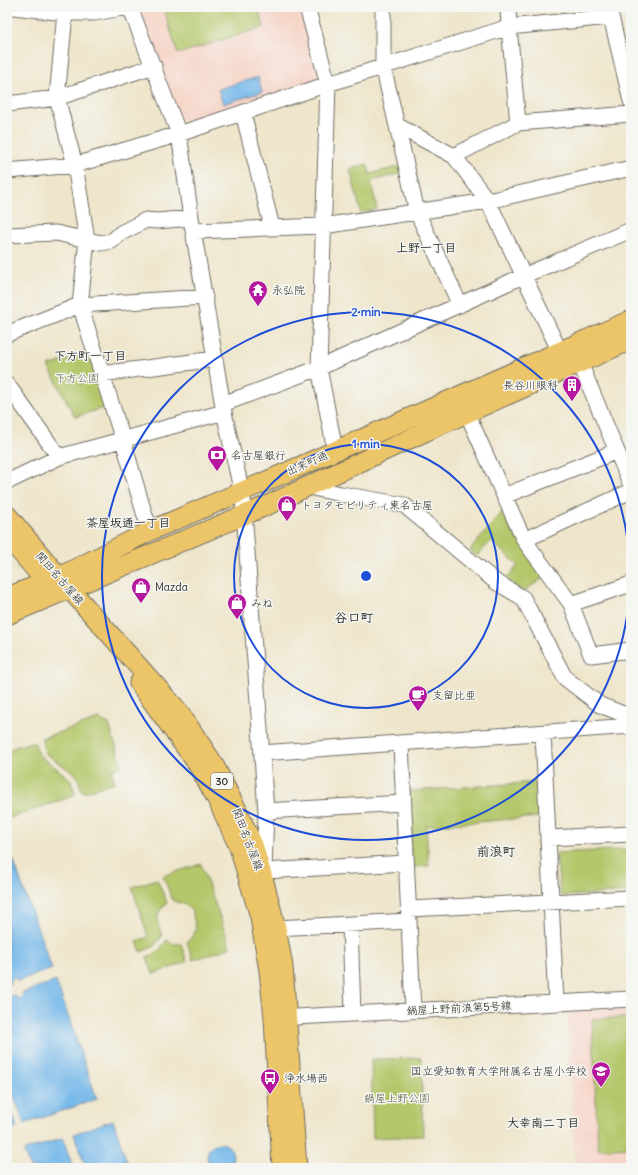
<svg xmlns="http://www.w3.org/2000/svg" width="638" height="1175" viewBox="0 0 638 1175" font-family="Delius,'Klee One',sans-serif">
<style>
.built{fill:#f6d2c4}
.green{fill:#b4c76b;stroke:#70794b}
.water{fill:#73b7e9;stroke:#4f718a}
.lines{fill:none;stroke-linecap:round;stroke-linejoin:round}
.minor-casing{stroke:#6f6c63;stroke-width:17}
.major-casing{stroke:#6f6c63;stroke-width:21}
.minor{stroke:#fff;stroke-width:15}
.major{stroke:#edc569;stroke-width:19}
.ring{fill:none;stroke:#1d4ed8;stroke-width:2}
.labels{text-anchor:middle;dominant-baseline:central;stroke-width:3;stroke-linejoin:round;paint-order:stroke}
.shield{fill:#f6f6f2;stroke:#686867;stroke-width:1}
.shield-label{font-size:10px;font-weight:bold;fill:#2b2b2b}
.poi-label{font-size:11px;fill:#2b2b2b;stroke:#f6f6f2;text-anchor:start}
.park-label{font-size:11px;fill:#545a3e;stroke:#f6f6f2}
.street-label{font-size:11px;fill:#2b2b2b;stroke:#f6f6f2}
.neighbourhood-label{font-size:12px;font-weight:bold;fill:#2b2b2b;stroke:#f6f6f2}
.quarter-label{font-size:13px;font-weight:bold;fill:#2b2b2b;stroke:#f6f6f2}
.centre{fill:#1d4ed8;stroke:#f6f6f2;stroke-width:2}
.ring-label{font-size:12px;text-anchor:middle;font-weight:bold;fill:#1d4ed8;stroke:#f6f6f2;stroke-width:3;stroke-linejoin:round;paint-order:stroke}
</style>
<rect width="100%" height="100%" fill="#f6f6f2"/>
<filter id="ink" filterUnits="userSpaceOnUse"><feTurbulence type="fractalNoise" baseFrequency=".025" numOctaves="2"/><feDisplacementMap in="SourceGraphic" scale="8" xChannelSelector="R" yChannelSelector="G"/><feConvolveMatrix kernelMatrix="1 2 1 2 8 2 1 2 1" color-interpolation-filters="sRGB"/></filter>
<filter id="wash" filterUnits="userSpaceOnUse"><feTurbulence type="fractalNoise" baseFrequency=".012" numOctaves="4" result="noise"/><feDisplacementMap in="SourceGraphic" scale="16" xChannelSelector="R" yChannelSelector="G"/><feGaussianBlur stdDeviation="0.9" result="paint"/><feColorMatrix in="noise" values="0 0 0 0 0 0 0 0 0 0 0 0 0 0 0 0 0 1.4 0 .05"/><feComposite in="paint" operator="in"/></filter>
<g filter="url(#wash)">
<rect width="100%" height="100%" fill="#eee5ca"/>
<path class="built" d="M139,7H299L319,75L316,81L187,123L181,120Z
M631,1004V1168H575L567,1007Z"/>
<path class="green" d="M163,7H258L264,27L178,54Z
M367,164L370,174L401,166L403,173L371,181L377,209L361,213L350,169Z
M89,353L106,407L75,417L48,366Z
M505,509L546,576L523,592L506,579L518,565L491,541L477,556L470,550Z
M99,719L109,724L122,766L111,770L115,782L85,792L82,791L77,776L74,773L46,754L42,742V738Z
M31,742L35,744L38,754L70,779L75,793L73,796L7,819V750Z
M537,782L539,817L426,826L429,866L411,867L408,791Z
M631,849V892L562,896L560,892L556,853Z
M201,864L230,946L229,948L193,960L187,942L194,934L196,929L192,911L184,904L173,901L163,876Z
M157,879L167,903C154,914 157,922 162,936L153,947L141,952L137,941L148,937L132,887Z
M167,940L174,944H181L187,962L153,974L147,957L157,953Z
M631,1017V1147L598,1149L592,1019Z
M421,1058L423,1136L373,1138L371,1059Z"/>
<path class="water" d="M258,77L262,92L223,104L218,89Z
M10,851L52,969L17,981L15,977L10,979L11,983L7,984V852Z
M56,981L97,1099L24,1124L7,1077V997L15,995L17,999L23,997L22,993Z
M7,1098L17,1127L7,1130Z
M113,1120L129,1168H86L74,1134Z
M63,1138L73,1168H30L24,1151Z
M207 1156a13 13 0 1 1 26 0a13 13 0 1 1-26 0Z"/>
</g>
<g filter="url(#ink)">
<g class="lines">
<defs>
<path id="minor" d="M14,7L65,13H94L128,7
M130,7L179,134L191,218L224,412L243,498L266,811L264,870
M307,7L328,84L319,368L335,450
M383,7V66L417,212L460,305
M609,8L631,101
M65,13L57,98L75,165L87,240L80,305L123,440L145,516L152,530
M7,104L57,98L154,66
M243,113L272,227
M518,123L631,114
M398,126L454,156L488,201L560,352
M454,156L518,123L509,27L508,7
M7,171L75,165L179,134L328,84L509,27L610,17
M194,231L323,226L488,201L631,168
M7,235L56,233L101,243L112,241L121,233L146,220L157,221L191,218
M7,334L80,305L205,297
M580,363L631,485
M101,374L215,359
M7,384L59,457
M223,404L319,368L523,276L631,230
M467,413L524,540L571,604L591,655L631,650
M7,482L59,457L224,412
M309,487L341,494L404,505L496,582L523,598L565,678L600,705L631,717
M504,496L617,451
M524,540L631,491
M571,604L631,584
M543,733L556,1003
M401,743L413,1010
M262,753L631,726
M266,811L403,803
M548,838L631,834
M264,871L406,863
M409,909L631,898
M350,925L353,1013
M276,928L409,921
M277,1018L631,999"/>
<path id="major" d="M7,515L59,577L179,712L213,763L236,808L253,845L264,882L276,928L283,966L297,1168
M7,536L46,582L52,588
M7,597L59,577L152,530L269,480L631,320
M7,615L268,505L431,429L631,340
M139,683L197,763L218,801L239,847L260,917L269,971L274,1018L282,1168"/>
</defs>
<use href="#minor" class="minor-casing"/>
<use href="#major" class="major-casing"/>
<use href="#minor" class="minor"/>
<use href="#major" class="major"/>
</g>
</g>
<g class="ring">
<circle cx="366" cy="576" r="132"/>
<circle cx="366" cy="576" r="264"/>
</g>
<defs>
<symbol id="temple-pin" viewBox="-11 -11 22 30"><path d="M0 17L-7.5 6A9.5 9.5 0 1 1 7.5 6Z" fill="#b5179e" stroke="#f6f6f2"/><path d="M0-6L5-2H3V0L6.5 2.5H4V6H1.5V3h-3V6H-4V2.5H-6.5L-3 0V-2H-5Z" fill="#fff"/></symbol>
<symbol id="building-pin" viewBox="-11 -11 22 30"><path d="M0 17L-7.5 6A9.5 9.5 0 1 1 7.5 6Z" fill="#b5179e" stroke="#f6f6f2"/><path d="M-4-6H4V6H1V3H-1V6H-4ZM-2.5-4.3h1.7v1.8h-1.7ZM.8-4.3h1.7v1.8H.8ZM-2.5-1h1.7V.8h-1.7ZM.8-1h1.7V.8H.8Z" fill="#fff"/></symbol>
<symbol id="bank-pin" viewBox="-11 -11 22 30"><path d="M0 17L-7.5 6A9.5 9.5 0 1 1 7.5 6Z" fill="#b5179e" stroke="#f6f6f2"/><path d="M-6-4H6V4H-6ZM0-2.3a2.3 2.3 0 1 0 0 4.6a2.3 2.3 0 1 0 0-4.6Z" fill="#fff"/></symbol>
<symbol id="shop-pin" viewBox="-11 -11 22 30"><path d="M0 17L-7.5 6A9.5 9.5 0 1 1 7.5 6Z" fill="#b5179e" stroke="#f6f6f2"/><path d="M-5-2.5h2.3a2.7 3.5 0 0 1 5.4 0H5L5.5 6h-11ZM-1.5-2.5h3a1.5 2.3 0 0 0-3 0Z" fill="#fff"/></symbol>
<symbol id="cafe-pin" viewBox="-11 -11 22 30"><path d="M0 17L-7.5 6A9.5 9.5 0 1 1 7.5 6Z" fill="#b5179e" stroke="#f6f6f2"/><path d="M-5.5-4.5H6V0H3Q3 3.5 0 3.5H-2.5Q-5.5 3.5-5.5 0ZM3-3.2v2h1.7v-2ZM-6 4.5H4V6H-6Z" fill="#fff"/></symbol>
<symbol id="school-pin" viewBox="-11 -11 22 30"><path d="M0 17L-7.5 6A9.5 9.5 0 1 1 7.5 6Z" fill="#b5179e" stroke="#f6f6f2"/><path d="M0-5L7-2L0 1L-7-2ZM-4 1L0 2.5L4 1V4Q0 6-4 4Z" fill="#fff"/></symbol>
<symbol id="bus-pin" viewBox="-11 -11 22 30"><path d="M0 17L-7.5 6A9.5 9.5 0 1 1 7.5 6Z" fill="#b5179e" stroke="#f6f6f2"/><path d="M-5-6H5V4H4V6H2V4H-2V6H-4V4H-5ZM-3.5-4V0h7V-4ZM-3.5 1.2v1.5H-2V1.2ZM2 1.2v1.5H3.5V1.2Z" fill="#fff"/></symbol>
</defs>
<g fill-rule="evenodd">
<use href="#temple-pin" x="247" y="279" width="22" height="30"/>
<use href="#building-pin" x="561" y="374" width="22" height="30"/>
<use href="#bank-pin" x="206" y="444" width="22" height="30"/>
<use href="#shop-pin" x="276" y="494" width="22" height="30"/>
<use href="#shop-pin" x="130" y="576" width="22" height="30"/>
<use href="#shop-pin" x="226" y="592" width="22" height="30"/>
<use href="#cafe-pin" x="407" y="684" width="22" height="30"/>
<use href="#school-pin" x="590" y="1060" width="22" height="30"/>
<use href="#bus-pin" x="259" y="1067" width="22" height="30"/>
</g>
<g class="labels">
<rect class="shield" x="211" y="773" width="22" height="16" rx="3"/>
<g class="shield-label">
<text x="222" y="781">30</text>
</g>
<g class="poi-label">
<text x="272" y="290">永弘院</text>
<text x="558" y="385" text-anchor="end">長谷川眼科</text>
<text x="231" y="455">名古屋銀行</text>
<text x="301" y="505">トヨタモビリティ東名古屋</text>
<text x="155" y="587">Mazda</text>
<text x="251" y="603">みね</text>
<text x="432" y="695">支留比亜</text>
<text x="587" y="1071" text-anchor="end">国立愛知教育大学附属名古屋小学校</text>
<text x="284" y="1078">浄水場西</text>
</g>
<g class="park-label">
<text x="77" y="378">下方公園</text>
<text x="397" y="1098">鍋屋上野公園</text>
</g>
<g class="street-label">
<text transform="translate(307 463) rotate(-24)">出来町通</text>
<text transform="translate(60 578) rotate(49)">関田名古屋線</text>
<text transform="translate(248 839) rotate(69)">関田名古屋線</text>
<text transform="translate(459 1008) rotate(-3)">鍋屋上野前浪第5号線</text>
</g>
<g class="neighbourhood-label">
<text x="426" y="247">上野一丁目</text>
<text x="90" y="355">下方町一丁目</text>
<text x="128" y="522">茶屋坂通一丁目</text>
<text x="543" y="1122">大幸南二丁目</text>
</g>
<g class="quarter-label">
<text x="354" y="617">谷口町</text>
<text x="496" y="851">前浪町</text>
</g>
</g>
<circle cx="366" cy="576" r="6" class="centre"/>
<g class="ring-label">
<text x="366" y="316">2 min</text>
<text x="366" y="448">1 min</text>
</g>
<rect width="638" height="1175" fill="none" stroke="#f6f6f2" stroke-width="24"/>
</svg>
